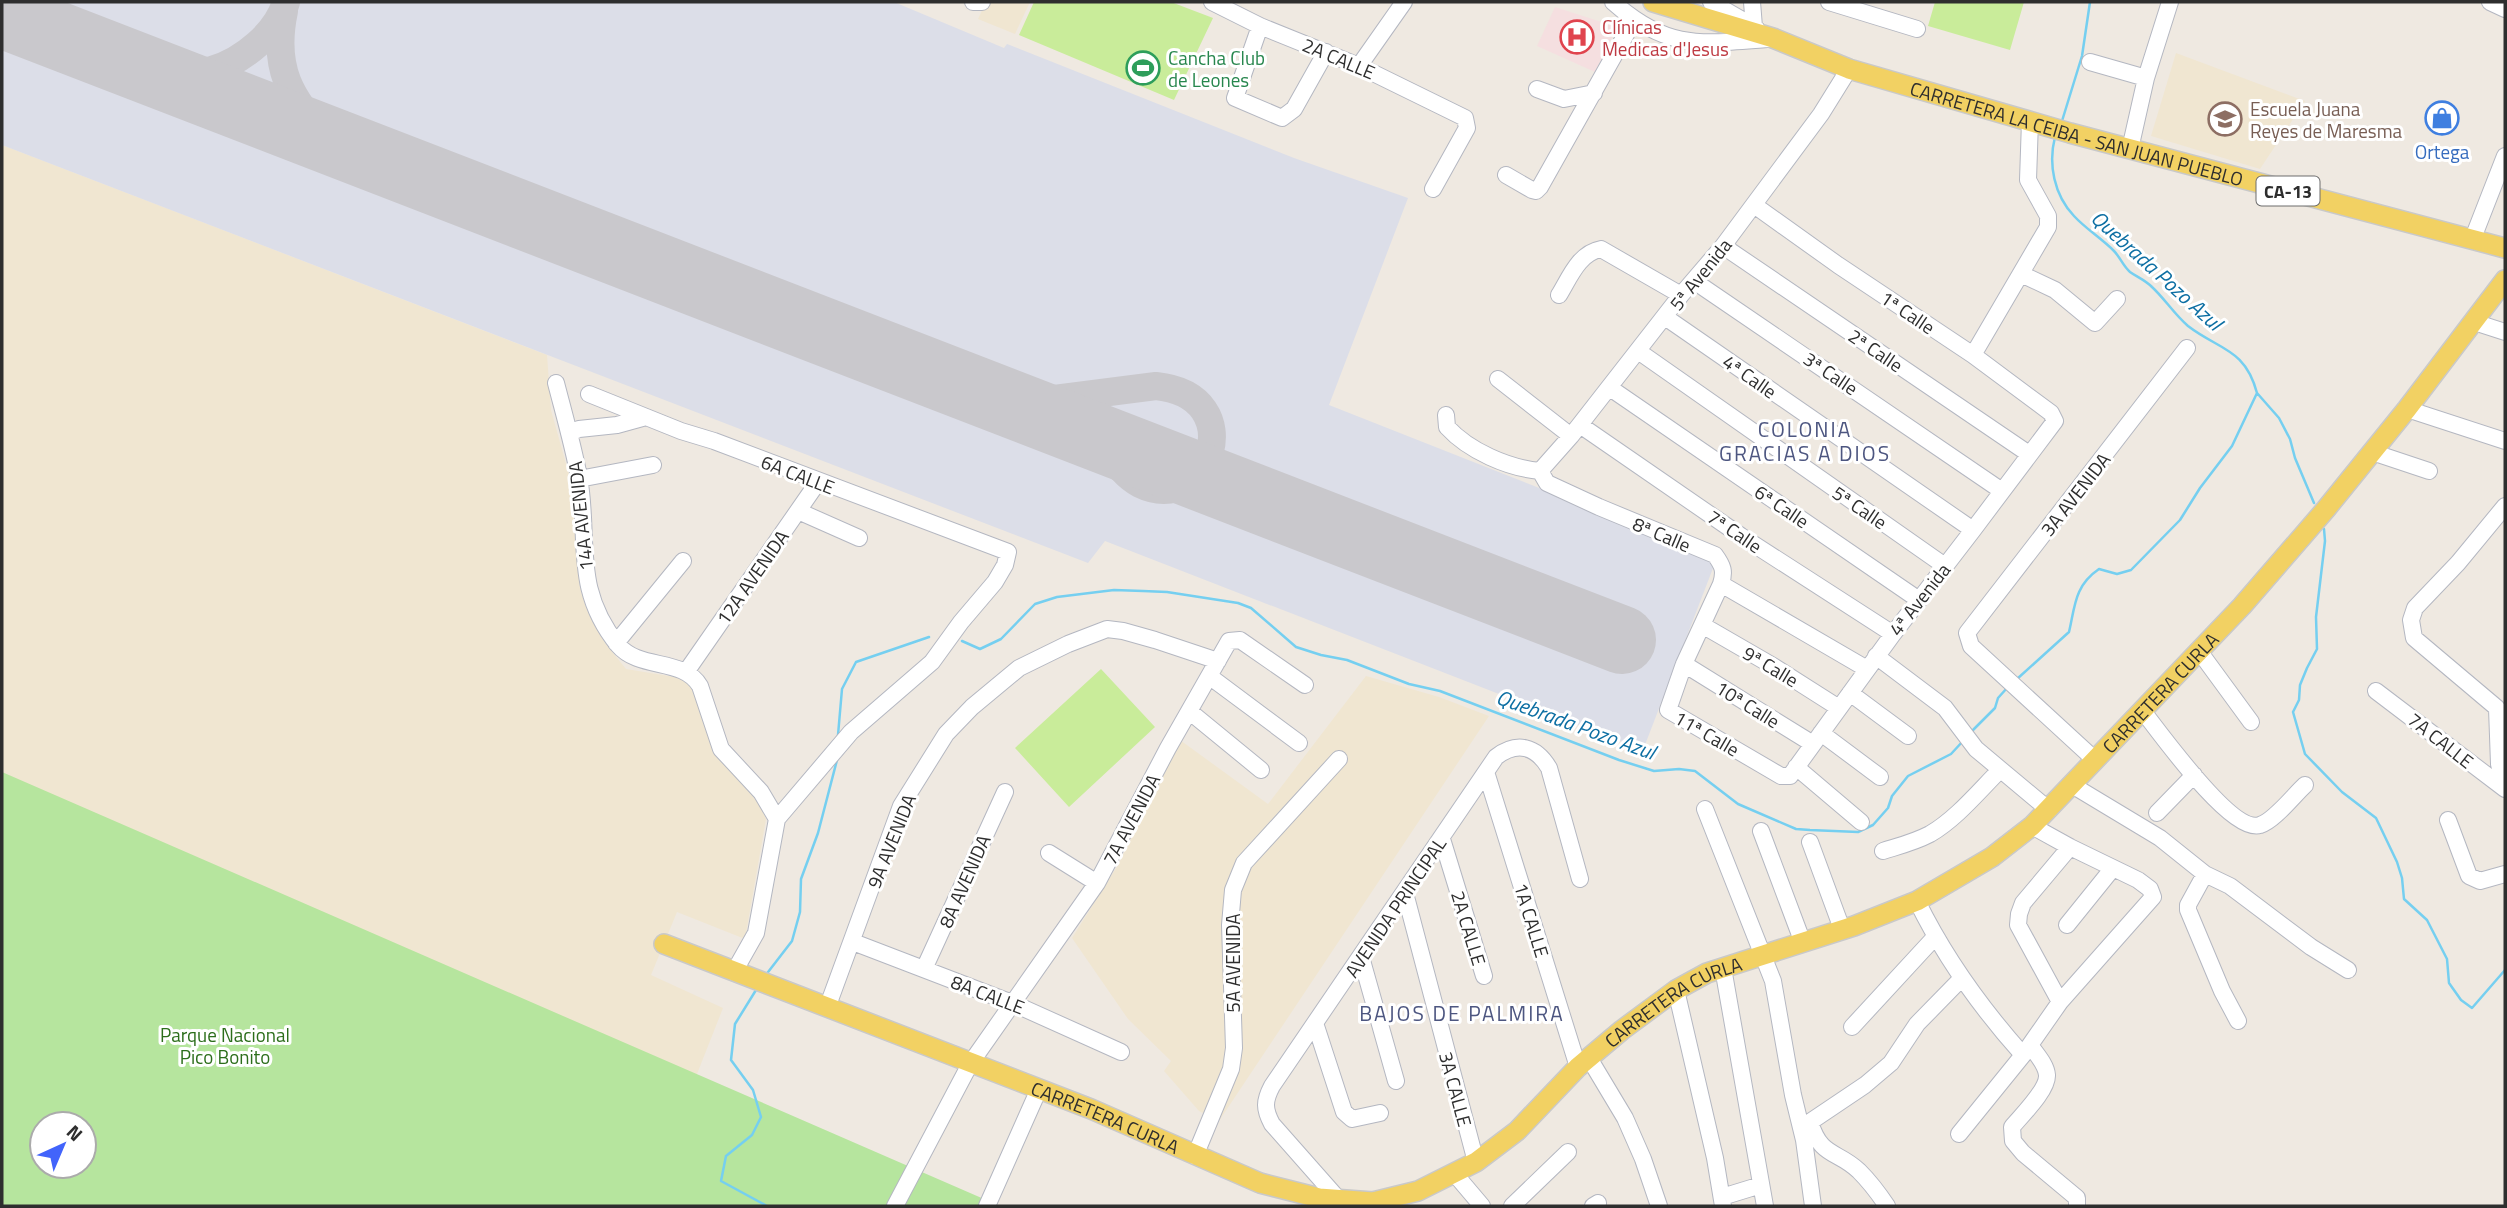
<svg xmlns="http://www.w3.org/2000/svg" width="2507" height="1208" viewBox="0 0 2507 1208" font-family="'Titillium Web',sans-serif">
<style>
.education{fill:#f0e6d1;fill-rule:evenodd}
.medical{fill:#f5dfe0}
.airport{fill:#dcdee8}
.green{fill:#b6e59e;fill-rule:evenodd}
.pitch{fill:#c9ec9a}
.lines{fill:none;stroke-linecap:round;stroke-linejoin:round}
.stream{stroke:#75cff0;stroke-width:2.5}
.taxiway{stroke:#c9c8cc;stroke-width:28}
.runway{stroke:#c9c8cc;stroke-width:68}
.minor-casing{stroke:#b4b7c1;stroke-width:18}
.major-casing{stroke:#c9c9c9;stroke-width:22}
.minor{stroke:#fff;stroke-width:16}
.major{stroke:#f2d163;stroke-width:19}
.labels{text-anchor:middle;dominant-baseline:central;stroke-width:6;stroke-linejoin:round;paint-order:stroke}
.shield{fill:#fff;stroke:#6d6d6d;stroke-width:2}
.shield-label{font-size:18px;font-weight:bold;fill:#2e2e2e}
.health-label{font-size:19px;fill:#be3a42;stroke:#fff;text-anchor:start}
.leisure-label{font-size:19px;fill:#27864d;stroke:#fff;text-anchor:start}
.street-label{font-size:19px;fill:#2e2e2e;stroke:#fff}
.education-label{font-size:19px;fill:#785e54;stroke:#fff;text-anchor:start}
.shop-label{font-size:19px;fill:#366cbe;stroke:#fff}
.park-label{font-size:19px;fill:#2c6e1b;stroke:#fff}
.water-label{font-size:21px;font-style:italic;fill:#0d6fa3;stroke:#fff}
.neighbourhood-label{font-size:21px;letter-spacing:2px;fill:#4d5680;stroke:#fff}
</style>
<rect width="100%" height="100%" fill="#efe9e1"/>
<path class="education" d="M986,2H1030L1015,34L978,19Z
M2176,53L2305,101L2260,169L2151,136Z
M2,145L547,355L551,410L571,482L580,588L587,610L605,643L626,669L681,678L689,682L716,751L761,806L766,819L745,939L677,912L651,975L723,1008L658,1173L2,1206ZM42,1124H84V1166H42Z
M1366,676L1439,697L1489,716L1219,1121L1199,1111L1164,1071L1171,1061L1128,1019L1072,938L1118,865L1180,740L1268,804Z"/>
<path class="medical" d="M1555,7L1617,27L1595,72L1537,46Z"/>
<path class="airport" d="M2,2H894L1004,48L1007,44L1294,158L1408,198L1329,405L1714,557L1715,563L1643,750L1105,541L1088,563L2,145Z"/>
<path class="green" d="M2,772L1000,1206H2ZM42,1124H84V1166H42Z"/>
<path class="pitch" d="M1034,2H1171L1213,18L1174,100L1019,35Z
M1935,2H2024L2010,50L1928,26Z
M1101,669L1155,727L1069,807L1015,748Z"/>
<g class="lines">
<path class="stream" d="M2062,121L2082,56L2090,2
M2257,393L2279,418L2290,439L2295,458L2314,503
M2324,529L2325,541L2316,617L2317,649L2307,668L2300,685L2299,700L2293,712L2305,754L2342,792L2376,818L2397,862L2402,878L2404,899L2427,920L2447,959L2449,983L2461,1000L2472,1008L2505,970
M962,641L980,649L1001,639L1035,604L1057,597L1114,590L1143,591L1167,592L1238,603L1251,608L1296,647L1321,655L1347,660L1409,684L1440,691L1619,760L1654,771L1679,769L1695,771L1738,804L1796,829L1810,830L1858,832L1873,825L1888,808L1892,796L1908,776L1951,754L1963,741
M2017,679L2069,632C2075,607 2074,586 2099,569L2117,574L2131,570L2180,520L2200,488L2232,446L2257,393C2245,348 2219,350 2188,326C2174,314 2165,299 2152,287C2145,280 2137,277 2130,272C2123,266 2120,257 2114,251C2101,238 2086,229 2074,216C2054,195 2048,164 2055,137
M1972,731L1995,708L1998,698L2007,688
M838,735L842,689L856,662L929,637
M765,976L792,941L800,912L801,879L818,833L837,760
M756,990L735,1024L731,1060L753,1090L761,1117L752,1135L726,1156L721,1181L767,1206"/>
<path class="taxiway" d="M284,11C272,68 290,99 328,139
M158,74C176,74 195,75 212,70C243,61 277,33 286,2
M1001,400L1023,403L1156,386C1253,396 1208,518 1140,484C1122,475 1109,452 1096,437"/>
<path class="runway" d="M2,14L1622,640"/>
<defs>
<path id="minor" d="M973,2H982
M1212,2L1260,26L1359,66L1465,118L1467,128L1433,189
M1613,2C1667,50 1700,44 1767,39
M1711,2L1756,28
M1752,2L1754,27
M1829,2L1917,29
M2490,2L2505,9
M1260,26L1235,98L1282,118L1294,109L1326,52
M2090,62L2146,78
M1359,66L1404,2
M1537,89L1564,99L1594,93
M2130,149L2146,78L2170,2
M1506,175L1532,190L1536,191L1540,187L1634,20
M2473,238L2505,156
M1723,246L2029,454
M2021,274L2055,290L2095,323L2117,299
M1694,281L2002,491
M1559,295C1570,277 1579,253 1601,249L1681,295
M1665,317L1973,530
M2474,322L2505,332
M1638,351L1945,566
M1973,355L2048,227V216L2028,180L2030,121
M1498,379L1571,436
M556,383C564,414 573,445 579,477C590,540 572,588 618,645C640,671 683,657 700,686L721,749L761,792L777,819
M1610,388L1919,600
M589,394L681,431L714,441L1008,552L1005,565L995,582L961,622L932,662L851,732L777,819
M2407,409L2505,441
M1446,415L1447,427C1469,451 1508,468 1540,471L1547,483L1599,507L1715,555C1723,566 1725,571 1721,584L1684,664L1668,710L1781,776H1790L1893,634L1973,530L2055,421L2051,413L1973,355L1838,265L1754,205
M1580,425L1741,536L1893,634
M569,433L579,429L617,425L646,417
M2372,452L2429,471
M1540,471L1571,436L1681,295L1723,246L1821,114L1849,69
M579,479L653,465
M2505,506L2458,563L2415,608L2411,620L2414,638L2497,708L2499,764L2505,788
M798,511L859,538
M1721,584L1867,669
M1702,625L1773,666L1839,708
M616,643L683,561
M2199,651L2251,722
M1876,656L1945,708L1976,749L2049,810
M1684,664L1813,744
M686,672L818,482
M1209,676L1299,743
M2376,691L2505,789
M1850,693L1908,736
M2142,710C2160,733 2232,834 2260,825C2274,821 2294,795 2305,785
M1189,711L1261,770
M1821,733L1880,777
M2095,760L1971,646L1967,633L2187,348
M1796,767L1861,822
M1486,772L1578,1067
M2072,785L2160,838L2205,874L2230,886L2311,947L2348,970
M1705,809L1773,981L1793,1095L1804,1140L1813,1206
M2157,813L2194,775
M2448,820L2469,876L2480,881L2505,874
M1761,831L1803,943
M1442,839L1484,976
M1810,842L1842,929
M1883,851C1899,846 1915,842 1930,834C1956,819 1978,792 2000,770
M1049,853L1097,883
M2205,874L2188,905V910L2222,991L2238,1021
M1405,893L1476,1162
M1917,901C1945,958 1981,1008 2023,1055
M2067,925L2113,868
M853,942L1012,1003L1121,1052
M1361,957L1396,1081
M1723,968L1765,1206
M924,969L1005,792
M734,972L756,933L777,819
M1676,990L1715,1158L1723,1206
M2060,1002L2018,925L2019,914L2023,903L2070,847
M827,1008L901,806L946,734L972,707L1019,668L1068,644L1107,629L1123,631L1155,640L1218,661
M1315,1023L1344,1112L1352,1119L1380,1113
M1852,1027L1935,937
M2030,1045C2036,1054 2046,1064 2047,1075C2048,1090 2021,1116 2012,1127L2013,1141L2023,1153L2077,1198V1206
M1589,1058L1625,1118L1643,1159L1659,1206
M1810,1122C1821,1158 1837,1150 1859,1171C1870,1182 1879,1194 1887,1206
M1801,1125L1810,1122L1865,1085L1891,1063L1917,1024L1962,978
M1959,1134L2023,1055L2060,1002L2153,897L2150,889L2138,880L2070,847L2032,826
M1195,1156L1231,1069L1234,1048L1230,925L1233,890L1244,863L1339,759
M1454,1173L1482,1206
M1722,1197L1761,1185
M1340,1201L1272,1124C1264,1109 1264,1101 1272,1086L1496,757C1517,741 1536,746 1549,768L1580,879
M895,1206L970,1064L1097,883L1168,748L1229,641L1240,640L1305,685
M987,1206L1039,1089
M1512,1206L1568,1152
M1593,1206L1598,1203"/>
<g id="major">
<path id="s1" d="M1653,2L1773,38L1849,69L2070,133L2505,248"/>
<path id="s2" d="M664,944L1091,1109L1260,1183L1319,1198L1373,1202L1418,1191L1476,1162L1517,1131L1578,1067L1622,1030L1676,990L1707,973L1854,926L1917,901L1992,857L2032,826L2242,606L2326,509L2407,409L2505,280"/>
</g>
</defs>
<use href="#minor" class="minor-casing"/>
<use href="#major" class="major-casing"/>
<use href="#minor" class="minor"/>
<use href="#major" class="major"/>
</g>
<defs>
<symbol id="hospital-ring" viewBox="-11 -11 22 22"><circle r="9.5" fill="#fff" stroke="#e0444e" stroke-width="1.5"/><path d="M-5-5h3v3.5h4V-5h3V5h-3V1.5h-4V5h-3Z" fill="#e0444e"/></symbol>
<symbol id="stadium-ring" viewBox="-11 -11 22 22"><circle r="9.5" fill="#fff" stroke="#2e9e5b" stroke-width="1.5"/><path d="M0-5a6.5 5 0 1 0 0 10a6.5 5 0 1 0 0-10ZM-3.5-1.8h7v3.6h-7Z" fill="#2e9e5b"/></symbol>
<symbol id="shop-ring" viewBox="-11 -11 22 22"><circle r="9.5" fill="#fff" stroke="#3f7fe0" stroke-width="1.5"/><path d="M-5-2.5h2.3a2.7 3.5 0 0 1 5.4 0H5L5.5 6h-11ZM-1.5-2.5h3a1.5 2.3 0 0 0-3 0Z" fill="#3f7fe0"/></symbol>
<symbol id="school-ring" viewBox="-11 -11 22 22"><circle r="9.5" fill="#fff" stroke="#8d6e63" stroke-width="1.5"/><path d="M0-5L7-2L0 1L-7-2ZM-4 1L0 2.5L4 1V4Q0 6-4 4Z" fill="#8d6e63"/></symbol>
</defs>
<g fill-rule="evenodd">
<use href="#hospital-ring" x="1558" y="18" width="38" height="38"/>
<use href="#stadium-ring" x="1124" y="49" width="38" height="38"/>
<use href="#shop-ring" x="2423" y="99" width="38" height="38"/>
<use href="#school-ring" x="2206" y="100" width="38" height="38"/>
</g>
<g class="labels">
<rect class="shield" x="2256.5" y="176.5" width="63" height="29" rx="5"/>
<g class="shield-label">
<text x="2288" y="191">CA-13</text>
</g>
<g class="health-label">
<text x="1602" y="26">Clínicas<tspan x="1602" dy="22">Medicas d'Jesus</tspan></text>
</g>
<g class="leisure-label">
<text x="1168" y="57">Cancha Club<tspan x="1168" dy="22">de Leones</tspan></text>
</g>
<g class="street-label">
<text transform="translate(1339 58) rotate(23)">2A CALLE</text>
<text stroke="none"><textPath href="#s1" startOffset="444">CARRETERA LA CEIBA - SAN JUAN PUEBLO</textPath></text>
<text transform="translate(1700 274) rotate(-51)">5ª Avenida</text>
<text transform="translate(1908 312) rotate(34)">1ª Calle</text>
<text transform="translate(1876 350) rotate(34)">2ª Calle</text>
<text transform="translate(1831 373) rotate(34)">3ª Calle</text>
<text transform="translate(1750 376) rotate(35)">4ª Calle</text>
<text transform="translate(798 474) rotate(21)">6A CALLE</text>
<text transform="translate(2075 494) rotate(-52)">3A AVENIDA</text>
<text transform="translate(1782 506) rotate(34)">6ª Calle</text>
<text transform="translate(1860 507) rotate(34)">5ª Calle</text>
<text transform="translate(580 516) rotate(-96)">14A AVENIDA</text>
<text transform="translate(1735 531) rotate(34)">7ª Calle</text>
<text transform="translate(1662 534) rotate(23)">8ª Calle</text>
<text transform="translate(752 577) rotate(-55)">12A AVENIDA</text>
<text transform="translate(1919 599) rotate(-52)">4ª Avenida</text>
<text transform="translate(1771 666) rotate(31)">9ª Calle</text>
<text stroke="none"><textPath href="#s2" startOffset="1713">CARRETERA CURLA</textPath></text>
<text transform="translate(1748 704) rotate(32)">10ª Calle</text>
<text transform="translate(1707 733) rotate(30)">11ª Calle</text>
<text transform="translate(2441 740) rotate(38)">7A CALLE</text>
<text transform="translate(1131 819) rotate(-62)">7A AVENIDA</text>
<text transform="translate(891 841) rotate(-68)">9A AVENIDA</text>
<text transform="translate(964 881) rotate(-66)">8A AVENIDA</text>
<text transform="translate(1395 907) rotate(-56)">AVENIDA PRINCIPAL</text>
<text transform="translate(1532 920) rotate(73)">1A CALLE</text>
<text transform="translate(1469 928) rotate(73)">2A CALLE</text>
<text transform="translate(1232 963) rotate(-90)">5A AVENIDA</text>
<text transform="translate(988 994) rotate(21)">8A CALLE</text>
<text stroke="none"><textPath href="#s2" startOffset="1125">CARRETERA CURLA</textPath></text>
<text transform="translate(1456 1089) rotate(75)">3A CALLE</text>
<text stroke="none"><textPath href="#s2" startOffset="474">CARRETERA CURLA</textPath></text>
</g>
<g class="education-label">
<text x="2250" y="108">Escuela Juana<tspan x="2250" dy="22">Reyes de Maresma</tspan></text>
</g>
<g class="shop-label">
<text x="2442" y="151">Ortega</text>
</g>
<g class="park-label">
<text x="225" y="1034">Parque Nacional<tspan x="225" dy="22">Pico Bonito</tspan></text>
</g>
<g class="water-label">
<text transform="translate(2157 270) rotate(42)">Quebrada Pozo Azul</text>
<text transform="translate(1576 724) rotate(20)">Quebrada Pozo Azul</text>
</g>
<g class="neighbourhood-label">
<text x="1805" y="429">COLONIA<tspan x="1805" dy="24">GRACIAS A DIOS</tspan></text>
<text x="1462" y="1013">BAJOS DE PALMIRA</text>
</g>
</g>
<rect width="2507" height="1208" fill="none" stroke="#2e2e2e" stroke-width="7"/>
<g transform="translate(63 1145) rotate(44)"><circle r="33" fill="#ffffff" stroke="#ababab" stroke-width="2"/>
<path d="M0-5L12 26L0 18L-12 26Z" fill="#4264fb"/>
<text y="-10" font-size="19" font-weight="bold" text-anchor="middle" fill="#2e2e2e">N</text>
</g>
</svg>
